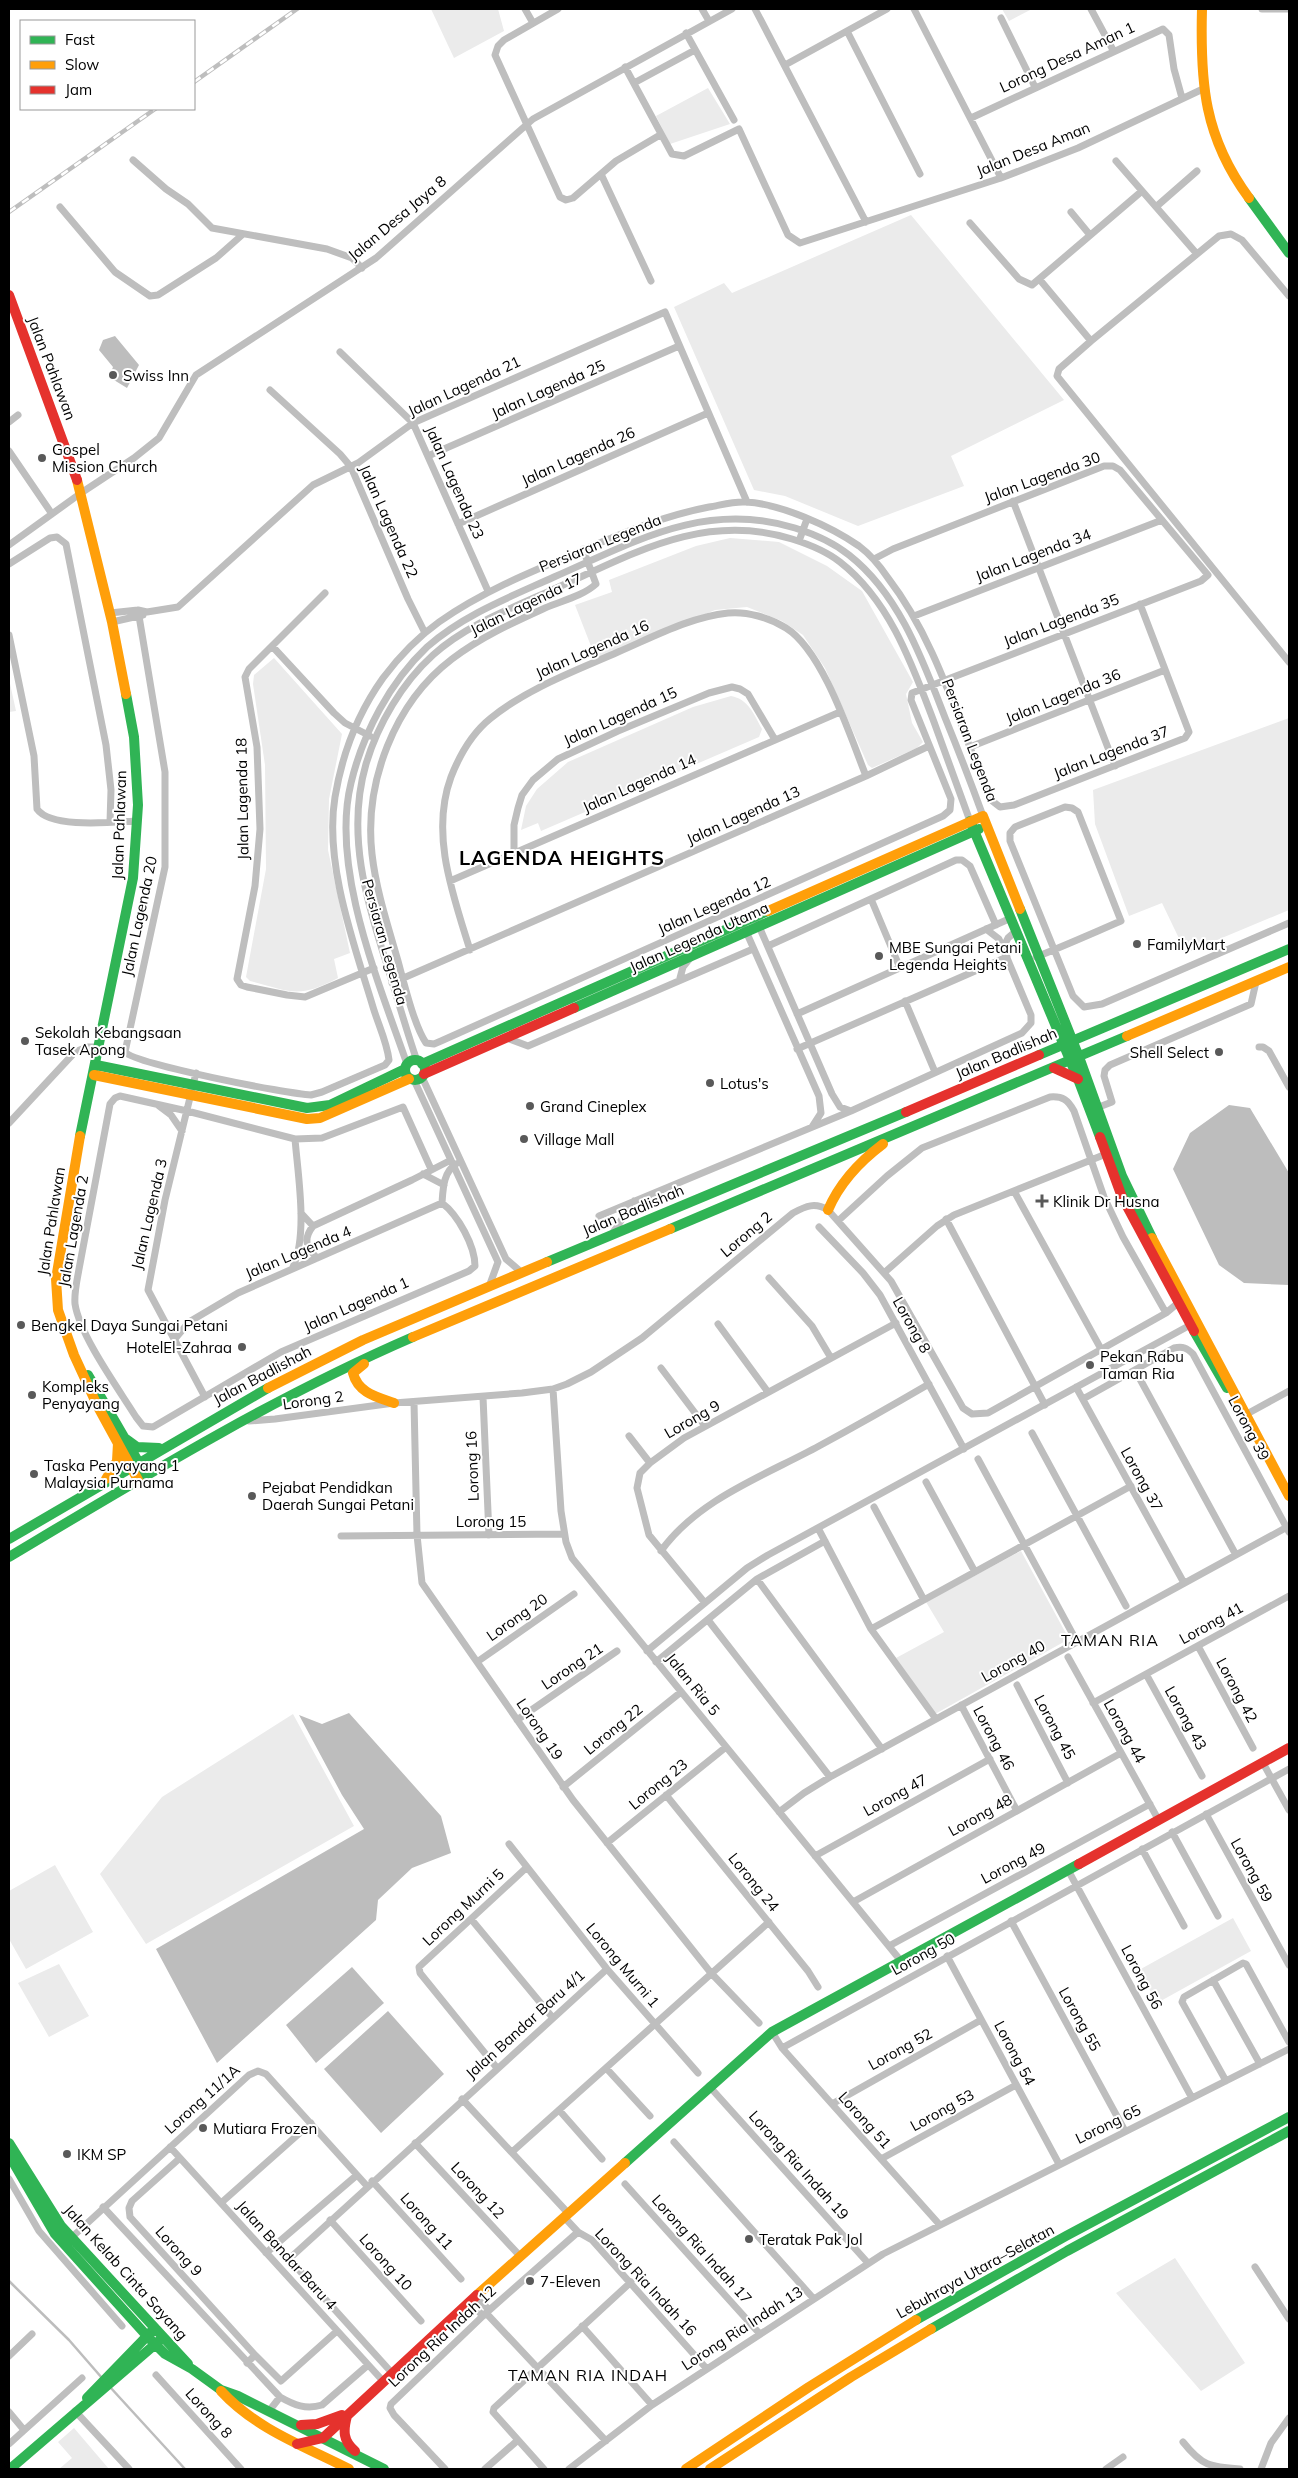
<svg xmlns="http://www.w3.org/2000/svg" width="1298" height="2478" viewBox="0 0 1298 2478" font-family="Mulish,sans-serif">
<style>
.green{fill:#ebebeb}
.water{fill:#bdbdbd}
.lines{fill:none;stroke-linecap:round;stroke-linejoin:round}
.stream{stroke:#bdbdbd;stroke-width:2.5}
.street{stroke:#bebebe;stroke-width:7}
.fast{stroke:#30b455;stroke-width:10}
.slow{stroke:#ff9f0a;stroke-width:10}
.jam{stroke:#e5322d;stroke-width:10}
.rail-casing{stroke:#bebebe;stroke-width:4.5}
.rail{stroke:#fff;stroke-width:2.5;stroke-dasharray:8;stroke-linecap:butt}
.poi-dot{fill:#595959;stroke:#fff;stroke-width:2}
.labels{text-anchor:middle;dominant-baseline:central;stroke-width:4;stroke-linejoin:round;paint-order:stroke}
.street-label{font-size:15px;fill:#000;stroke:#fff}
.poi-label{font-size:15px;fill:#000;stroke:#fff;text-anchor:start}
.neighbourhood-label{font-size:16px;letter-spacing:1px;fill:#000;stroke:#fff}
.district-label{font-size:20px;font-weight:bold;letter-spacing:1px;fill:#000;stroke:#fff}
</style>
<rect width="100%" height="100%" fill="#fff"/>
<path class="green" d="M431,9H498L504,31L454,58Z
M1002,9H1032L1009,21Z
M708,88L730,124L670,144L656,116Z
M911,215L1064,400L951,456L964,486L858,526L785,496L754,490L674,307L724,283L732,293Z
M730,538L779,542L827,566L862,591L913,682L906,694L912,723L923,742L917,748L872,768L868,765L825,668L803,635L782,621L747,607L715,610L596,659L575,605L612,592L609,580L696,546Z
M274,658L342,734L329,799L328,850L350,953L334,959L338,978C298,999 292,992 250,981L246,977L266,869L265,765L253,684L254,675Z
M9,679L16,711L9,712Z
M731,696C748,699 754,714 762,729L759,737L541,831L538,823L521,830L526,806L537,789L568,762L693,707Z
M1289,718V910L1186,953L1162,903L1129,916L1095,824L1093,790Z
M1021,1551L1069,1639L935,1714L896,1658L944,1632L926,1602Z
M293,1714L354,1826L146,1944L100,1874L162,1797Z
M55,1865L93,1932L26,1969L9,1939V1891Z
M1233,1918L1251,1951L1157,2003L1139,1970Z
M59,1964L89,2016L49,2037L18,1983Z
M1175,2258L1245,2363L1201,2391L1116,2293Z
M74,2428L109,2469H59L72,2458L58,2442Z"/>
<path class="water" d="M115,336L139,365L127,388L109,377L113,367L99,350L103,340Z
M1229,1105L1250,1108L1289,1173V1285L1244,1283L1219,1265L1173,1169L1190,1133Z
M349,1713L441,1816L451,1853L412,1868L378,1900L376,1920L217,2063L156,1949L364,1829L342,1795L299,1715L322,1724Z
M352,1967L384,2003L316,2063L286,2025Z
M388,2011L444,2074L381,2133L324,2069Z"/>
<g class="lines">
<path class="stream" d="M9,2281L69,2340L102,2378
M110,2387L185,2469"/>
<path class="street" d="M525,9L533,23
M558,9L504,40L498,46L495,55L560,197L566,200L573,198L616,161L660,135
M702,9L709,21
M755,9L866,222
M914,9L1001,178
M1091,9L1113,50
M1262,9H1288
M1001,18L1035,87
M847,31L920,174
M686,33L734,120
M785,65L887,9
M625,67L672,154L684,156L739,129L788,235L800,243L1001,178L1078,148L1205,88
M634,83L695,50
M971,118L1163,29L1169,35L1174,69L1182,98
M133,160L166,189L188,204L212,228L327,249L352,258L362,268
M1116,161L1197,254
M601,174L651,281
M1157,206L1197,171
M60,207L115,272L150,296L158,295L216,258L242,235
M1071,212L1090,235
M970,223L1019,279L1032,285L1142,191
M1040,280L1091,341
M1289,296L1242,240L1231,234L1219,236L1091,341L1059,369L1057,376L1289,662
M340,352L413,423L488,591
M270,390L340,454L351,467L408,599L425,633
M9,422L18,415
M9,451L52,514
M428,456L679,346
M1013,501L1115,766
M458,524L708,413
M799,541L807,519
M9,545L81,493L134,458L159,438L196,375L376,258L533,119L732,9
M583,549L596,584C583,596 561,601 545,608C512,623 481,637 452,659C394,703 364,783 372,854C376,890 388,926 398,961C404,983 414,1025 426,1043L434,1044L441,1041L943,816L950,810L951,799L911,700L912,693L1201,581L1208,575L1120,470L1113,466H1104L893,549L874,559
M9,564L50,538L57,537L66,544L106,745L111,790L110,822
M325,593L249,669L245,677L257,747L260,829L255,886L237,979L241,985L247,987L287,995L305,997L374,968
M138,610L165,772V867L125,1052C134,1064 288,1094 311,1095L322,1092L385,1065L389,1060C387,1042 378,1024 373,1007C354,944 324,863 335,797C342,755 358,713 383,678C398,658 418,637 439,622C482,592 528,573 576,553C620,534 662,516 709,507C721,505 734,501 746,502C781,504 830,526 859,546C871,555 880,566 888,578C938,643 959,726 991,800L1000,807L1014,805L1185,738L1189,732L1140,604
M110,613L138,610L147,612L178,607L313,485L358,463L413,423L665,312L747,502
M914,616L1162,520
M112,622L143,615
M9,635L34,756L37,809C51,829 114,822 137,821
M272,646L334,713L345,723L370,736
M970,747L1165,670
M514,852V825L518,808L522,795L533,780L558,759L618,731L709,693L732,687L740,689L748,694L774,738
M450,881L840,712
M871,899L900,968
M758,924L832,1094L840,1107L851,1111
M745,929L819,1096L821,1113L812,1127
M768,946L956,860H962L970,866L996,925
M1003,948L1008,938L1016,931
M470,950C453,895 430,834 451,777C460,754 472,733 491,718C528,688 575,671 618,652C653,637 690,617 728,613C747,611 770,618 786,628C823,651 850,736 866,776
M1036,957C1064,946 1093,933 1121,921L1078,812L1072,808L1065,807L1015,827L1010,833V841L1073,996L1084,1007L1102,1004L1289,923
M680,978L683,967L691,957
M392,983L866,776L929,746
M905,1001L935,1072
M797,1014L1011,918
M507,1038L528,1046L753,949
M1259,1047H1263L1269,1051L1289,1087
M797,1049L1007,957
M417,1061C406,1029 397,997 387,965C366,900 346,833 366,764C378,724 402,683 433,655C466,625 512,608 552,590C631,555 703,511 792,539C808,544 826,551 840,562C890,601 912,664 934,722C946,755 958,788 970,821
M407,1064C379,983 330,868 351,783C363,733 390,682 427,647C463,615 510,597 554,577C634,542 705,500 795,528C814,534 834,543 849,555C900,595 923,661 946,720C959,752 971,783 983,816
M196,1073L165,1200L148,1290L205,1397
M422,1077L506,1259L521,1272
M414,1080L498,1262L490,1284
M159,1106L171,1115L182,1131
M1099,1107L1112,1102L1104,1076L1105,1070L1110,1065L1251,1004L1256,982
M9,1123L75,1052L87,1047H100
M431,1169L403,1107L322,1138L295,1139L187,1111L120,1096L115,1098L110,1104L79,1269C77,1281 74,1292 75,1304C80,1336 118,1388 136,1417L143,1426L153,1427L281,1352L469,1271L475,1266C475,1246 458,1215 442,1203
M423,1174L444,1185
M1014,1191L1101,1349
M442,1203C443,1190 443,1172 456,1164
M301,1213L313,1226
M599,1216L851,1111L1022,1033L1031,1023V1015L999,939L986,929
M946,1219L1045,1405
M838,1221L887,1176L922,1148L1050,1097C1063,1096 1068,1100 1074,1111L1104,1197L1123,1237L1166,1313
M819,1227L863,1273L880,1295L964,1449
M612,1234L634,1201
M317,1258C306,1247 303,1239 313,1226L412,1180L451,1160
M293,1267C308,1234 298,1176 295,1139
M885,1272L937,1226L954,1215L1106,1154
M769,1278L812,1326L831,1358
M718,1324L768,1392
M174,1340L189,1322L238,1293L442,1203
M661,1368L705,1426
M1135,1370L1236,1555
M1076,1387L1184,1583
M553,1389L561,1511L566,1542L572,1558L901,1961
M483,1397L489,1535
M1083,1399L1174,1348C1183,1346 1187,1348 1193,1354L1289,1532
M414,1402L417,1535L422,1583L573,1800L711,1973L759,2023
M1245,1415L1289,1391
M249,1421L275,1419L394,1403L522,1393L553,1389L567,1384L591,1372L642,1338L793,1213C806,1206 815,1202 828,1210L891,1281L963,1408L972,1414L988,1413L1166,1313L1178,1303
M1032,1433L1126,1606
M629,1436L650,1463
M978,1459L1077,1642
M926,1482L975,1572
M874,1507L924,1600
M818,1528L871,1629L936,1719
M341,1536L564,1534
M661,1551C698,1499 766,1475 819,1446C856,1426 893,1405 929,1384
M757,1579L882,1749
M705,1603L649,1535L637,1488L640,1473L650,1463L684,1438L896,1323
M708,1620L830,1777
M871,1629L1131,1486
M1198,1646L1253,1748
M647,1651L747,1568L768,1555L1194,1323
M1068,1657L1158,1819
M477,1662L574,1594
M656,1662L757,1579L825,1541
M1146,1674L1202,1776
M1017,1685L1068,1783
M1093,1703L1289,1596
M961,1705L1017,1811
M517,1720L617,1651
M1263,1763L1289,1810
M563,1787L681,1692
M666,1795L808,1971L818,1987
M779,1812L804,1793L830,1777L1289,1526
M1206,1814L1289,1965
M1172,1832L1218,1916
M607,1843L726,1747
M509,1844L607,1969L698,2073
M1142,1849L1184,1926
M815,1856L990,1759
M1068,1870L1192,2098
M853,1902L1121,1753
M471,1919L553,2018
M1011,1921L1125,2131
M889,1946L1150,1804
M947,1956L1059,2164
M1213,1980L1260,2064
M772,2032L782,2048L939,2224
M782,2048L1289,1769
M497,2068L420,1973L419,1967L526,1868
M606,2068L650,2116
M1226,2081L1182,2002L1184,1997L1243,1963L1246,1964L1289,2042
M709,2086L868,2263
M462,2099L568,2213
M832,2104L981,2020
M559,2110L602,2159
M674,2142L813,2298
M415,2143L520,2256
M170,2147L383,2381
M512,2152L769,1922
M180,2158L132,2201L129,2208L130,2217L255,2355L247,2363
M881,2159L1016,2085
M9,2179L39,2231L122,2326
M372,2181L461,2279
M625,2184L759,2333
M221,2203L311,2123
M103,2207L280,2397C294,2405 306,2410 322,2405L368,2365
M564,2217L578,2232L592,2240L706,2368
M330,2220L421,2321
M71,2238L249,2075L258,2071L266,2074L367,2186
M266,2253L357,2175
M1255,2267L1289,2319
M476,2296L489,2310
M470,2302L483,2316
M486,2313L606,2441
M582,2326L652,2405
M255,2355L281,2381L337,2331
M9,2356L32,2334
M392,2373L289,2259L607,1969
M156,2375L241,2469
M75,2411L129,2469
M269,2411L280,2397
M9,2412L24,2430
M1183,2442C1202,2466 1210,2467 1240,2469
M9,2444L82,2378
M445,2469L394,2415L390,2408L391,2404L486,2313L578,2232
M485,2469L518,2440
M544,2469L493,2412L494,2408L631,2282
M569,2469L652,2405L883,2254L1289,2049
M1106,2469L1123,2457
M1261,2469L1271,2443L1289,2418"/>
<path class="fast" d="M1249,198L1289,253
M970,821L1078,1079L1100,1137
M1020,909L1079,1057L1122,1176L1152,1238
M574,1008L979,829
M1039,1055L1289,949
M405 1070a10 10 0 1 1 20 0a10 10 0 1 1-20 0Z
M422,1064L768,911
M96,1065L307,1108L330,1105L405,1069
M80,1136L133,878L138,805L134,737L126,694
M670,1229L1127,1036
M547,1262L906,1112
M1194,1331L1227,1388
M88,1375L146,1475
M126,1439L137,1447L159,1448
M9,1539L268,1388
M9,1557C141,1478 272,1398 413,1337
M9,2143L61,2226L188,2364
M9,2155L55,2234L147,2336L165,2354L192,2369L221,2390L238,2396L384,2469
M625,2163L772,2032L1079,1864
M916,2320L1066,2236L1289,2117
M931,2329L1067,2251L1289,2131
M87,2398L152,2331
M10,2469L159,2341"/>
<path class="slow" d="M1202,9C1200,83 1204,137 1249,198
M77,480L112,622L126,694
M768,911L983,816L1020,909
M1127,1036L1289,967
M94,1075L307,1119L320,1118L409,1079
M80,1136L56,1279L58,1310L74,1355L97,1405L138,1480
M828,1210C840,1182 859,1162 883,1144
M1152,1238L1289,1496
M413,1337L670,1229
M364,1364L353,1373C358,1393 377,1397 394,1403
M268,1388L363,1340L547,1262
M106,1479L117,1461L118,1443
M477,2295L625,2163
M221,2391C256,2429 304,2446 349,2469
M686,2469L809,2387L916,2320
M710,2469L851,2377L931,2329"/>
<path class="jam" d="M9,295L77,480
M1054,1068L1078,1079
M424,1074L574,1008
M906,1112L1039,1055
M1100,1137L1122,1197L1194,1331
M1079,1864L1289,1748
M347,2416C343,2431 343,2441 355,2451
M301,2425L317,2424L342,2415
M297,2444L323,2438L477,2295"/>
<defs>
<path id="rail" d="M194,82L297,9
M9,212L155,109"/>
</defs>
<use href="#rail" class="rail-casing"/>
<use href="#rail" class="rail"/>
</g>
<g class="poi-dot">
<circle cx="113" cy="375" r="5"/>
<circle cx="42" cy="458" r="5"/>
<circle cx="1137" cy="944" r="5"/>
<circle cx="879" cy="956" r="5"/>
<circle cx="25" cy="1041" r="5"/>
<circle cx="1219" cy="1052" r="5"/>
<circle cx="710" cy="1083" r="5"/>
<circle cx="530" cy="1106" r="5"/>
<circle cx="524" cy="1139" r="5"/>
<path d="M1039.5 1193.5h5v5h5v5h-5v5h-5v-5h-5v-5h5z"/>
<circle cx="21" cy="1325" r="5"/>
<circle cx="242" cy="1347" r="5"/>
<circle cx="1090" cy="1365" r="5"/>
<circle cx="32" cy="1395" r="5"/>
<circle cx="34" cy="1474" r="5"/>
<circle cx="252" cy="1496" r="5"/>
<circle cx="203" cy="2128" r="5"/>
<circle cx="67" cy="2154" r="5"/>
<circle cx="749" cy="2239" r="5"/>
<circle cx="530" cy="2281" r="5"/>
</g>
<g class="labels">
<g class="street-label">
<text transform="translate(1067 57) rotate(-25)">Lorong Desa Aman 1</text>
<text transform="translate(1033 149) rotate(-22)">Jalan Desa Aman</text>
<text transform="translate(397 218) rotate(-40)">Jalan Desa Jaya 8</text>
<text transform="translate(52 368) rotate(69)">Jalan Pahlawan</text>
<text transform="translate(464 386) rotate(-25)">Jalan Lagenda 21</text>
<text transform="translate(548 389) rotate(-24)">Jalan Lagenda 25</text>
<text transform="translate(578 456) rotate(-24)">Jalan Lagenda 26</text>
<text transform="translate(1042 477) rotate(-20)">Jalan Lagenda 30</text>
<text transform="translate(455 482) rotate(66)">Jalan Lagenda 23</text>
<text transform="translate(389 521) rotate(66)">Jalan Lagenda 22</text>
<text transform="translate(600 543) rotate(-22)">Persiaran Legenda</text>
<text transform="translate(1033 555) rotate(-21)">Jalan Lagenda 34</text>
<text transform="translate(526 604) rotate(-26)">Jalan Lagenda 17</text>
<text transform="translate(1061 620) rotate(-21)">Jalan Lagenda 35</text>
<text transform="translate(592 649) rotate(-24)">Jalan Lagenda 16</text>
<text transform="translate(1063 696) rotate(-22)">Jalan Lagenda 36</text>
<text transform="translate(620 716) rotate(-24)">Jalan Lagenda 15</text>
<text transform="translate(970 740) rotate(69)">Persiaran Legenda</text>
<text transform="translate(1111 752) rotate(-21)">Jalan Lagenda 37</text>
<text transform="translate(639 783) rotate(-24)">Jalan Lagenda 14</text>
<text transform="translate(242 799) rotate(-91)">Jalan Lagenda 18</text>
<text transform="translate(743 815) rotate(-24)">Jalan Lagenda 13</text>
<text transform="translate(119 825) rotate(-88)">Jalan Pahlawan</text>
<text transform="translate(714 905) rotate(-24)">Jalan Legenda 12</text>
<text transform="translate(139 916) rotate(-78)">Jalan Lagenda 20</text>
<text transform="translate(699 937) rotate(-24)">Jalan Legenda Utama</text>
<text transform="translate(385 942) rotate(74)">Persiaran Legenda</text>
<text transform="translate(1006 1053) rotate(-23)">Jalan Badlishah</text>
<text transform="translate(633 1210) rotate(-23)">Jalan Badlishah</text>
<text transform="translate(149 1214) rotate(-77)">Jalan Lagenda 3</text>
<text transform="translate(51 1221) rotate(-81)">Jalan Pahlawan</text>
<text transform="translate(73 1231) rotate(-80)">Jalan Lagenda 2</text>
<text transform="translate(746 1234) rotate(-40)">Lorong 2</text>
<text transform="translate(298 1252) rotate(-23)">Jalan Lagenda 4</text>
<text transform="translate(356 1304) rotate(-24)">Jalan Lagenda 1</text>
<text transform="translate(912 1325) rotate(61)">Lorong 8</text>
<text transform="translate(262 1375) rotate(-28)">Jalan Badlishah</text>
<text transform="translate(313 1400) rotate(-8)">Lorong 2</text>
<text transform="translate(692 1419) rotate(-30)">Lorong 9</text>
<text transform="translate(1249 1428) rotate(62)">Lorong 39</text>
<text transform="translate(472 1466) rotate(-92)">Lorong 16</text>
<text transform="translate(1142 1479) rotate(61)">Lorong 37</text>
<text x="491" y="1521">Lorong 15</text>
<text transform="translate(517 1617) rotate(-35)">Lorong 20</text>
<text transform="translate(1211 1623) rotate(-29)">Lorong 41</text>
<text transform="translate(1013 1661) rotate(-29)">Lorong 40</text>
<text transform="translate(572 1666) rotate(-34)">Lorong 21</text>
<text transform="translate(693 1684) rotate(51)">Jalan Ria 5</text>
<text transform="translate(1237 1690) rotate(62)">Lorong 42</text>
<text transform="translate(1186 1718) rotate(61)">Lorong 43</text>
<text transform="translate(1055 1727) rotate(62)">Lorong 45</text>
<text transform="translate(540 1729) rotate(56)">Lorong 19</text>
<text transform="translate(613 1729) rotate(-39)">Lorong 22</text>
<text transform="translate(1125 1731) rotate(61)">Lorong 44</text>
<text transform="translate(994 1738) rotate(62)">Lorong 46</text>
<text transform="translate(658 1784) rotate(-39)">Lorong 23</text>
<text transform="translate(895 1795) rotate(-29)">Lorong 47</text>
<text transform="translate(980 1815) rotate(-29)">Lorong 48</text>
<text transform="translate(1013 1863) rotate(-28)">Lorong 49</text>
<text transform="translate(1252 1870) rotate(61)">Lorong 59</text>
<text transform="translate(754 1882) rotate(51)">Lorong 24</text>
<text transform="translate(463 1907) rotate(-43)">Lorong Murni 5</text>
<text transform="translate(923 1954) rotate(-29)">Lorong 50</text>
<text transform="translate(623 1965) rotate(50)">Lorong Murni 1</text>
<text transform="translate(1142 1977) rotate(62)">Lorong 56</text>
<text transform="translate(1080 2019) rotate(61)">Lorong 55</text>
<text transform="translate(525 2024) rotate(-42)">Jalan Bandar Baru 4/1</text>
<text transform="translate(900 2049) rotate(-29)">Lorong 52</text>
<text transform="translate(1015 2053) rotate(62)">Lorong 54</text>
<text transform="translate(202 2099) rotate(-42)">Lorong 11/1A</text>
<text transform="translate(942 2110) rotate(-29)">Lorong 53</text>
<text transform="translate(865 2120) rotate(48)">Lorong 51</text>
<text transform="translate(1108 2124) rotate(-26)">Lorong 65</text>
<text transform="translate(799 2165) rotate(48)">Lorong Ria Indah 19</text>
<text transform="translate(478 2190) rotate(47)">Lorong 12</text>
<text transform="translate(427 2221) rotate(48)">Lorong 11</text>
<text transform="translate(702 2249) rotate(48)">Lorong Ria Indah 17</text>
<text transform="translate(179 2251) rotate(48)">Lorong 9</text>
<text transform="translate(287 2255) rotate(48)">Jalan Bandar Baru 4</text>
<text transform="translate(386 2262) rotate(48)">Lorong 10</text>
<text transform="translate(975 2271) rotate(-29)">Lebuhraya Utara–Selatan</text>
<text transform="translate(126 2272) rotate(48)">Jalan Kelab Cinta Sayang</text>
<text transform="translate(646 2282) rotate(47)">Lorong Ria Indah 16</text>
<text transform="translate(742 2328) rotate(-33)">Lorong Ria Indah 13</text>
<text transform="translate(442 2336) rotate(-43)">Lorong Ria Indah 12</text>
<text transform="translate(209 2413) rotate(48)">Lorong 8</text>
</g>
<g class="poi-label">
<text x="123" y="375">Swiss Inn</text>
<text x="52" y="449">Gospel<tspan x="52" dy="17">Mission Church</tspan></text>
<text x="1147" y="944">FamilyMart</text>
<text x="889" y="947">MBE Sungai Petani<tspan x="889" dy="17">Legenda Heights</tspan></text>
<text x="35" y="1032">Sekolah Kebangsaan<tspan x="35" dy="17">Tasek Apong</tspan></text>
<text x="1209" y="1052" text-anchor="end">Shell Select</text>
<text x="720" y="1083">Lotus's</text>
<text x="540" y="1106">Grand Cineplex</text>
<text x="534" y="1139">Village Mall</text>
<text x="1053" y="1201">Klinik Dr Husna</text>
<text x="31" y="1325">Bengkel Daya Sungai Petani</text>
<text x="232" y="1347" text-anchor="end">HotelEl-Zahraa</text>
<text x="1100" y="1356">Pekan Rabu<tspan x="1100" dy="17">Taman Ria</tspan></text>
<text x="42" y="1386">Kompleks<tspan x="42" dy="17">Penyayang</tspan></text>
<text x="44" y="1465">Taska Penyayang 1<tspan x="44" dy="17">Malaysia Purnama</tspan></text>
<text x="262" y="1487">Pejabat Pendidkan<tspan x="262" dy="17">Daerah Sungai Petani</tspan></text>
<text x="213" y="2128">Mutiara Frozen</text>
<text x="77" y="2154">IKM SP</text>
<text x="759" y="2239">Teratak Pak Jol</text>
<text x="540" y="2281">7-Eleven</text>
</g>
<g class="neighbourhood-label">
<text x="1110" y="1640">TAMAN RIA</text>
<text x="588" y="2375">TAMAN RIA INDAH</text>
</g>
<g class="district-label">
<text x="562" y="857">LAGENDA HEIGHTS</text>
</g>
</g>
<rect width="1298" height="2478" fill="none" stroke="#000000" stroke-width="20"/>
<rect x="20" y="20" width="175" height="90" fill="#ffffff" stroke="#999999"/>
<rect x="30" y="36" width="25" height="8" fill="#30b455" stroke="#999999"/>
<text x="65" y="45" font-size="15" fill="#000000">Fast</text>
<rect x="30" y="61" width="25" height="8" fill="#ff9f0a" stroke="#999999"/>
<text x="65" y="70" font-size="15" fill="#000000">Slow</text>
<rect x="30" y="86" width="25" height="8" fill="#e5322d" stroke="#999999"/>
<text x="65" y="95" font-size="15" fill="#000000">Jam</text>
</svg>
